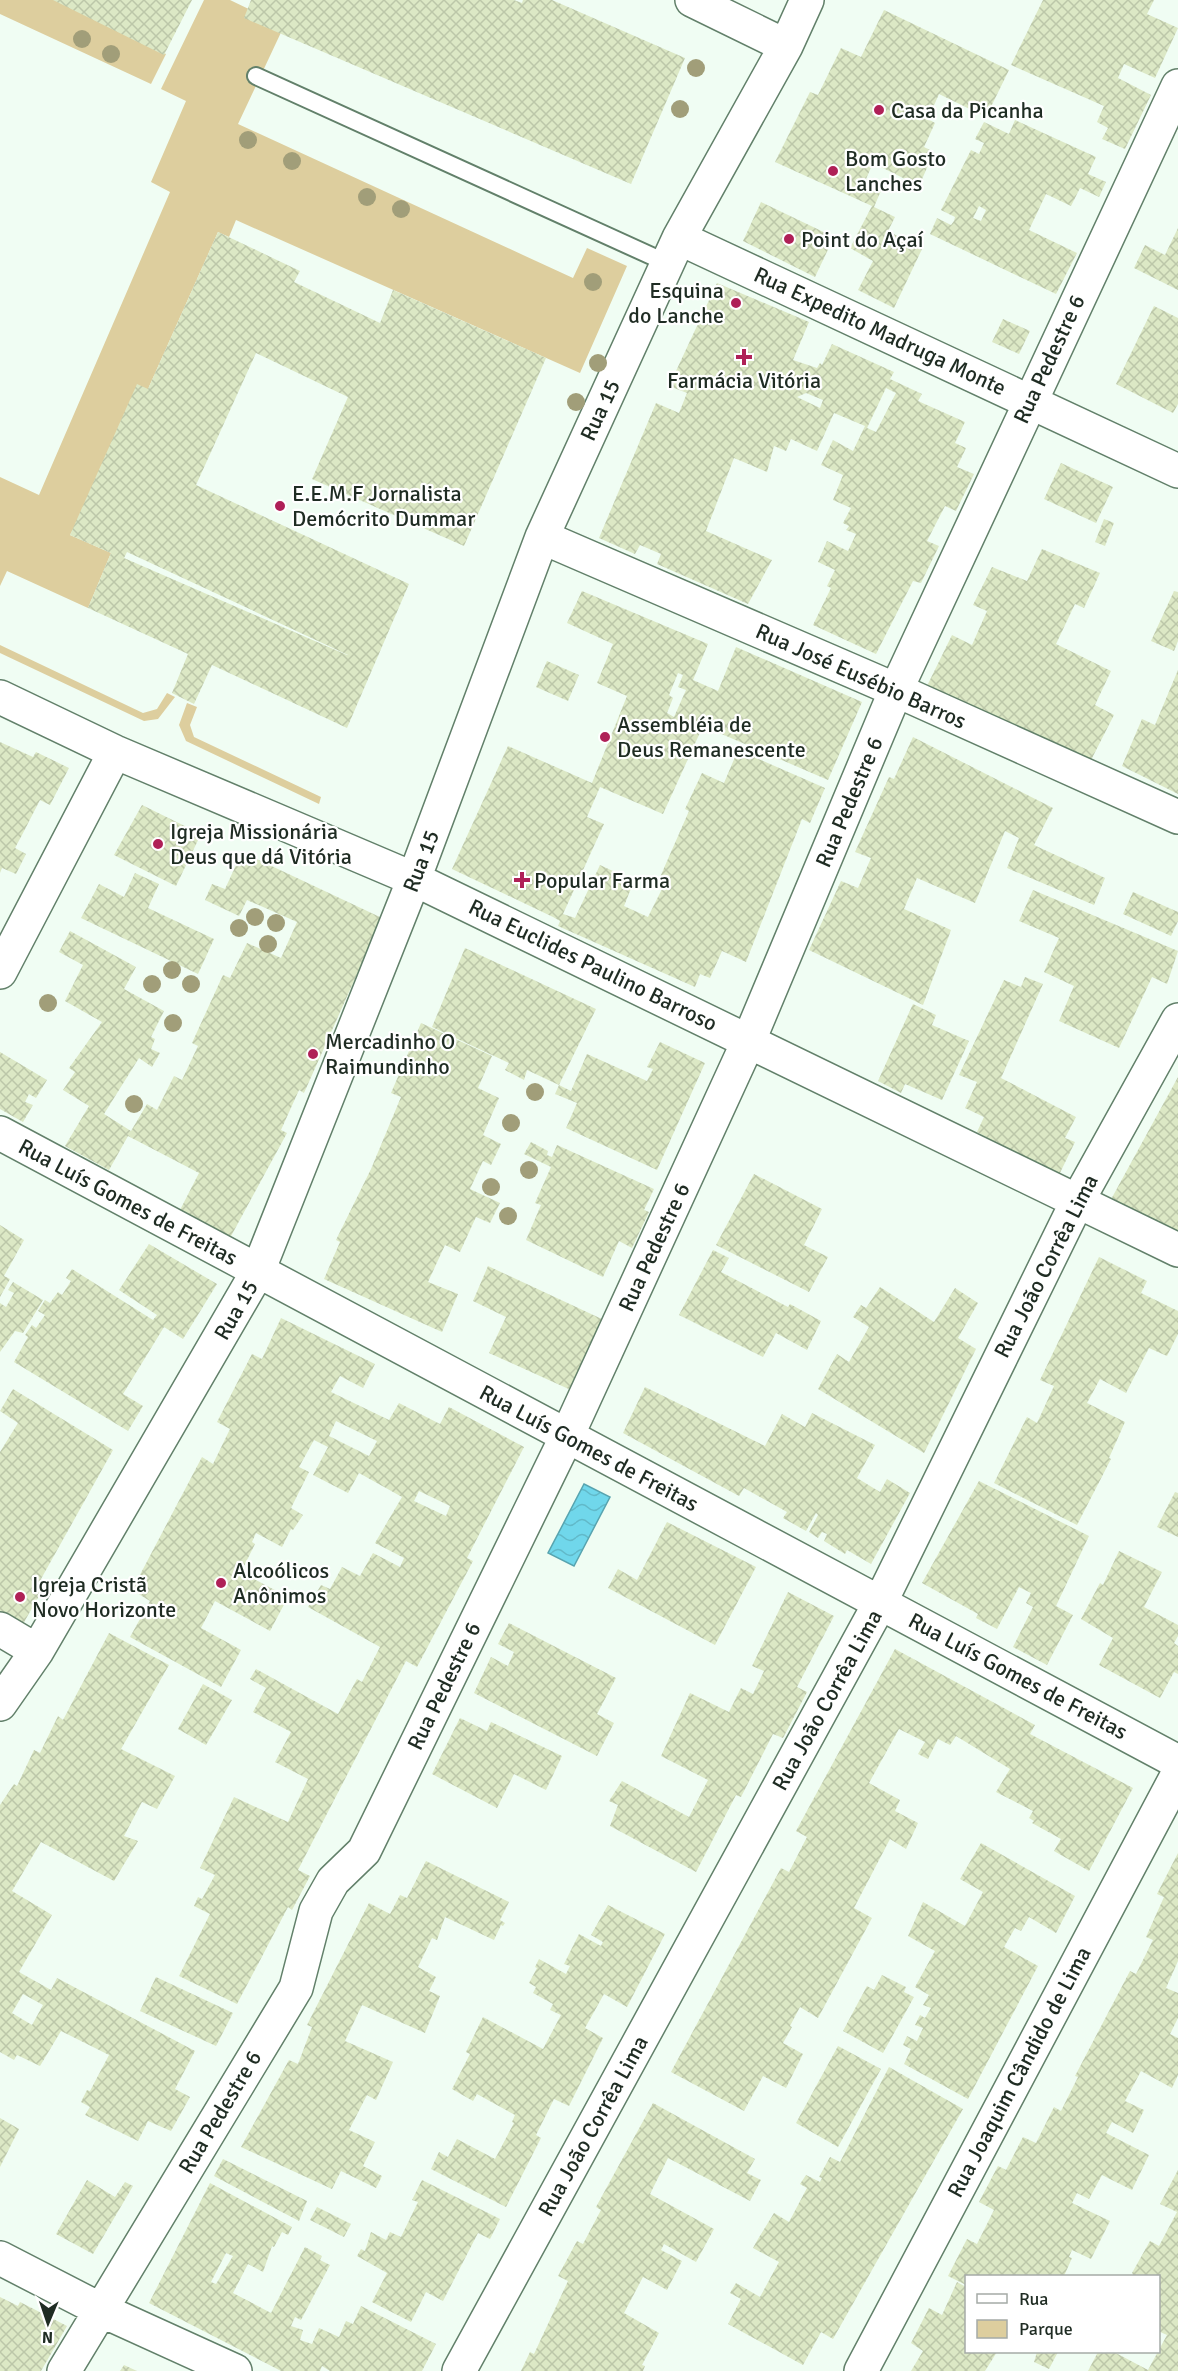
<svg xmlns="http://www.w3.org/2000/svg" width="1178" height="2371" viewBox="0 0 1178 2371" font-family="Signika,sans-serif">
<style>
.green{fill:#ddce9e}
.water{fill:url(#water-waves);stroke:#58a4af;stroke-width:1.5}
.building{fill:url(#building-cross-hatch);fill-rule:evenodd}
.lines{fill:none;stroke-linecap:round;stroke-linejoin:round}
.lane-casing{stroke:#62806a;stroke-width:20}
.street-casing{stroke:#62806a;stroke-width:36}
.lane{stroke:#fff;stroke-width:16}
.street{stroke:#fff;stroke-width:33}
.tree{fill:#a19e79}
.poi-dot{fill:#af2057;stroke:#fff;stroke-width:2}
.labels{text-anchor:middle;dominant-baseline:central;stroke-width:4.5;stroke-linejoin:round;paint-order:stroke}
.poi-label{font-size:22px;fill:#1f2c23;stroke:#fff;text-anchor:start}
.street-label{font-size:22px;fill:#1f2c23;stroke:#fff}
</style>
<defs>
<pattern id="water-waves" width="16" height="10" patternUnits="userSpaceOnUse" patternTransform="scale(1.5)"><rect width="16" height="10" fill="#70d7eb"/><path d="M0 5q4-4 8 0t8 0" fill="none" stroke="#61b9c9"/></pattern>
<pattern id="building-cross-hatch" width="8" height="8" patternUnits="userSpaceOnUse" patternTransform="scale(1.5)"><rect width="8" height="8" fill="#dce8c5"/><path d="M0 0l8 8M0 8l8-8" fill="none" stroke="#bcc7a9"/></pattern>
</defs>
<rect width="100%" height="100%" fill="#f0fdf3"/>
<path class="green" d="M0,0H60L166,54L151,84L0,14Z
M204,0H230L284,26L238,124L573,278L587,248L627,266L580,373L236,220L229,237L218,232L148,389L70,535L111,553L88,608L7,571L0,586V477L39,495L170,192L151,182L186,101L161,89Z
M0,645L143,713L157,709L167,693L175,697L158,719L144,721L0,653Z
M187,703L197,707L190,725L194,737L321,797L319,804L186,741L179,725Z"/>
<path class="water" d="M584,1484L610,1497L574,1566L548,1553Z"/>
<path class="building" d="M53,0H192L164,55Z
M251,0H514L522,3L523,0H552L685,58L631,184L244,18Z
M1043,0H1154L1147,14L1178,28L1155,78L1124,64L1118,78L1151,95L1125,149L1102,139L1108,128L1097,122L1104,106L1011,65Z
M884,10L1009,70L986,117L939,94L928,119L935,123L924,147L934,152L919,186L873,163L866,179L883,186L874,207L895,217L888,231L922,249L894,308L858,290L873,261L850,248L872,206L775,162L810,92L818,95L841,48L861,57Z
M1015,120L1096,157L1088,174L1106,182L1099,197L1080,188L1071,206L1046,194L1029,230L1077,253L1056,294L930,234L937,218L951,225L954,221L955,217L941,210L971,150L979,154L984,143L975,139L984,122L1009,134ZM979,206L986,210L981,221L973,218Z
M761,202L834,237L815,277L743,241Z
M1178,228V290L1134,268L1145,245L1165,255Z
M218,232L300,271L294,282L380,323L393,290L546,358L464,546L312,479L348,397L256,353L196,485L409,584L347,728L212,665L194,704L172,693L188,654L88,608L111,553L70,535L137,384L148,389ZM127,552L348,655H347L124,558Z
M717,283L809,322L793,360L817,368L820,363L822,365L832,344L894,372L890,379L922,394L918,401L965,422L955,443L966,448L957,467L974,474L956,511L945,506L927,541L939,546L921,583L913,581L876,654L813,625L831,588L827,586L835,570L818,562L827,541L848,551L856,534L846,530L849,526L843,523L851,508L833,500L843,475L821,465L833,440L853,451L865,426L834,413L817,451L791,439L786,451L774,446L767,472L734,458L706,531L772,560L748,604L657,564L661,554L640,545L635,554L599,538L656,403L679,413L687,393L669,386ZM886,388L896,393L876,432L867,428ZM806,393L823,400L820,408L797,397Z
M1154,306L1178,318V404L1173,413L1116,384Z
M1003,319L1030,331L1019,354L992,342Z
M1061,463L1113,487L1096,523L1044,499Z
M1104,519L1114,523L1105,546L1095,542Z
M1042,549L1100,573L1084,608L1075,604L1056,644L1111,671L1095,705L1114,715L1089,764L925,690L952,635L972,645L987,611L973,605L992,567L1027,581Z
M582,591L708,644L693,680L718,691L736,647L862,702L828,780L703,726L663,814L600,787L587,817L604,824L563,914L575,918L600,865L634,881L624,906L648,917L663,887L657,884L689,811L685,809L702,773L724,783L738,750L825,788L810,823L802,819L746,962L722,951L710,978L700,974L695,987L558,926L560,921L553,917L452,869L508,746L592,783L627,696L597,683L613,644L567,623ZM678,673L683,675L678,687L686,690L674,717L667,713L673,698L669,695Z
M1174,591L1178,592V641L1174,651L1151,641Z
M547,661L579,675L568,701L536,687Z
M1178,670V794L1122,766L1142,719L1155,725Z
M913,737L1053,808L1034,845L1105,878L1094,905L1007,868L1019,838L1005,831L975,903L917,878L904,909L951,930L923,1005L809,950L841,881L858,888L871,858L855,852L889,777L894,779Z
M0,742L33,757L36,752L69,768L50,805L40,800L22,835L15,848L26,854L16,874L2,868L0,873Z
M142,805L201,834L176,886L114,855Z
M242,852L382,918L304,1093L299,1090L281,1130L287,1133L230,1238L180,1210L199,1173L128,1136L109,1170L65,1146L89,1106L63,1090L75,1072L69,1068L102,1022L65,1001L83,965L59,952L70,931L136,967L124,989L164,1011L151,1037L155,1039L151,1049L160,1053L152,1067L139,1058L104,1114L131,1131L147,1104L157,1110L174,1076L182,1080L198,1046L192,1043L223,975L230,978L247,943L281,958L297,922L247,900L239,916L205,900L212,884L225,889Z
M135,873L159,884L148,908L214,939L198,974L81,918L99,884L124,897Z
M1033,890L1178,951L1167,984L1152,977L1119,1048L1059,1021L1074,986L1044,972L1059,938L1019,921Z
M1133,892L1178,912V921L1171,936L1123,914Z
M465,948L596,1009L559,1085L527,1070L524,1080L505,1070L509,1063L432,1027Z
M1025,977L1043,984L1001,1078L1076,1117L1065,1138L1075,1142L1058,1177L977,1132L984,1117L965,1108L977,1082L959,1075L1004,980L1021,987Z
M913,1004L936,1015L932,1025L969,1041L942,1100L905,1084L901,1093L878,1081Z
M421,1023L492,1056L478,1088L499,1098L483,1135L501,1144L491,1165L483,1161L470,1189L500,1203L490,1223L476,1217L460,1252L445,1245L428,1282L458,1294L442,1332L324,1279L340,1242L336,1240L371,1169L401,1097L391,1093Z
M660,1042L705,1063L657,1170L566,1128L577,1103L555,1094L559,1085L571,1091L587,1054L647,1081L653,1069L647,1067Z
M0,1052L47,1080L36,1098L29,1094L25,1102L33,1105L23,1122L0,1109Z
M1178,1077V1238L1109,1203Z
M531,1142L548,1151L547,1155L552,1157L557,1145L654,1189L644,1210L649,1212L632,1248L619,1241L603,1277L526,1240L541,1205L535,1203L551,1167L524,1154Z
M754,1174L822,1209L804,1245L828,1257L809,1292L716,1245Z
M0,1225L24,1240L4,1276L10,1279L0,1297Z
M149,1244L217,1284L183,1339L164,1327L123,1394L143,1406L128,1431L14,1362L28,1337L25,1335L32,1325L36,1328L45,1315L38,1311L45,1300L50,1303L58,1292L62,1295L71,1281L66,1278L72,1269L153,1320L157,1315L119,1290Z
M713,1250L729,1258L721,1272L788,1307L790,1304L821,1321L807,1350L776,1333L763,1357L679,1315Z
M1099,1257L1147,1281L1141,1293L1178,1311V1334L1167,1356L1149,1348L1126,1393L1100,1379L1087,1403L1125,1422L1109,1458L1111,1459L1077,1525L994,1483L1027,1417L1037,1423L1054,1386L1040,1380Z
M488,1266L604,1320L573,1391L489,1353L506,1317L473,1301Z
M13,1282L43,1300L23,1333L15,1331L0,1352V1303L6,1307L14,1293L8,1290Z
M880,1287L934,1322L955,1288L978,1303L958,1338L976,1349L924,1453L818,1389L837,1354L849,1362L869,1327L853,1317L861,1305L866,1308Z
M281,1318L375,1364L363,1388L340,1376L331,1392L389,1420L399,1403L440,1424L449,1407L524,1447L467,1558L473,1561L417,1667L406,1661L316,1835L298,1870L310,1876L292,1910L288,1907L237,2004L179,1976L210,1914L194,1906L198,1897L202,1899L215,1875L200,1868L234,1797L288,1822L308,1779L275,1762L291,1732L253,1712L266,1688L250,1679L256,1669L338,1714L357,1679L362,1682L380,1647L308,1607L321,1585L330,1589L342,1567L360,1576L373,1553L400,1567L404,1558L375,1543L402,1497L359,1473L348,1493L313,1475L328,1447L314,1440L299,1467L309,1472L291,1508L303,1515L293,1530L291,1529L282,1547L256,1533L252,1542L255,1544L241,1572L288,1597L270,1631L215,1601L201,1628L241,1650L221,1687L130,1637L150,1601L132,1590L202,1457L213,1464L230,1429L217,1422L252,1354L262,1359ZM336,1421L377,1441L369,1456L329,1436ZM419,1491L450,1506L446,1516L414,1501Z
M645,1387L765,1446L782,1414L805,1427L812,1413L875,1445L857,1478L880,1492L887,1479L910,1493L871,1564L847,1550L845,1554L824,1541L827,1534L822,1532L818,1538L809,1532L818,1515L816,1513L806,1531L783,1518L787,1512L744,1488L739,1496L623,1433Z
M13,1389L113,1450L41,1579L47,1582L23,1624L0,1611V1452L18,1423L0,1411Z
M979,1481L1089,1536L1056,1606L1073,1615L1047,1665L1013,1647L1033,1607L1026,1603L1031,1593L1019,1587L997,1629L976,1618L978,1614L922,1583Z
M1175,1492L1178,1493V1537L1157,1527Z
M667,1522L756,1567L715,1645L608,1588L618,1569L637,1580Z
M1119,1551L1162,1572L1144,1607L1178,1625V1636L1174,1643L1178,1646V1674L1174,1672L1160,1698L1099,1665L1113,1638L1081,1619L1100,1583L1103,1585Z
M788,1592L834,1616L797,1687L807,1692L783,1738L773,1734L741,1797L736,1795L696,1872L610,1826L618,1805L609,1801L622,1781L689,1817L708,1780L661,1756L690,1693L729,1712L741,1688L753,1694L764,1671L752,1666Z
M509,1623L616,1678L597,1714L614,1723L597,1756L474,1693L491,1657L508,1666L514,1652L498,1644Z
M109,1633L169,1665L121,1749L175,1776L157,1809L142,1802L124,1836L138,1841L114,1881L41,1842L12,1891L52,1915L19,1972L51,1990L57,1978L195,2051L175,2089L190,2097L171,2131L148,2121L138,2141L85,2115L90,2107L81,2102L87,2090L90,2091L109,2055L61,2031L40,2066L17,2055L14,2060L0,2052V1805L14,1784L17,1786L34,1750L40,1753L58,1716L63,1720ZM23,1994L43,2005L32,2025L12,2013Z
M895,1649L1035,1725L1030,1734L1133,1788L1089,1871L1054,1851L1061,1839L1032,1823L1034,1821L1029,1818L1033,1811L996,1792L1010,1769L956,1736L950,1745L938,1739L928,1759L918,1754L925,1742L899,1729L869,1783L900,1800L895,1811L918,1823L906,1849L890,1839L854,1908L872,1918L818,2018L800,2007L790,2026L792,2027L783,2043L803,2054L786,2088L763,2076L744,2111L671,2072L781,1868L789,1872L807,1837L796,1831Z
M203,1684L232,1700L206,1745L178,1729Z
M460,1718L487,1731L491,1722L562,1756L546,1790L514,1774L497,1808L432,1774Z
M981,1843L1075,1896L1056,1933L1029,1917L1021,1931L1015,1928L1004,1947L1038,1966L968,2099L904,2064L911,2049L903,2045L907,2036L917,2041L923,2028L915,2025L920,2015L925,2018L931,2008L923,2005L929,1995L915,1987L935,1951L908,1936L923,1902L965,1926L983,1892L960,1879Z
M1178,1853V1961L1166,1988L1178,1993V2018L1170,2034L1178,2038V2075L1172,2088L1141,2071L1125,2101L1144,2110L1133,2133L1112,2122L1106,2133L1149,2155L1132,2190L1102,2175L1089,2199L1077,2193L1072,2203L1110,2221L1091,2259L1072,2250L1069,2257L1072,2258L1064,2276H966V2285L948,2276L967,2239L977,2244L994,2210L979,2202L998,2166L1006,2170L1023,2137L1036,2143L1054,2107L1061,2111L1078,2077L1075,2076L1130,1971L1136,1974L1153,1940L1146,1937L1164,1897L1157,1894Z
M426,1861L509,1902L500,1920L505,1923L503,1926L501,1925L494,1940L445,1917L437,1940L432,1938L418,1967L436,1977L429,1991L440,1996L425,2033L362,2005L345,2041L393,2062L376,2100L367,2095L349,2130L375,2142L363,2166L382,2176L376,2188L341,2171L332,2189L241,2147L289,2060L298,2064L312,2027L307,2025L369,1903L390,1914L400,1895L407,1898Z
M608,1905L665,1934L627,2007L604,1994L585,2028L603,2038L569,2106L554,2099L536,2135L541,2138L506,2207L431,2169L439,2152L448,2157L457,2139L495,2159L514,2123L512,2122L515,2115L477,2094L473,2101L452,2089L470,2054L466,2052L483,2017L543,2049L561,2015L550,2010L553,2004L533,1993L536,1987L529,1983L537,1968L535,1967L539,1959L566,1974L570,1966L564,1964L579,1934L601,1946L603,1942L591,1935Z
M882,1975L906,1987L904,1992L914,1997L883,2053L843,2031L867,1986L874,1990Z
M156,1977L233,2013L216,2046L140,2011Z
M838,2046L881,2069L838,2147L796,2123Z
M889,2067L963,2109L833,2339L821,2332L803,2365L728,2324L741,2299L730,2293L736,2283L760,2297L779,2262L753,2248L758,2239L774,2213L789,2222L807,2188L800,2184L806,2175L820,2182L822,2178L819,2177L830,2157L840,2162Z
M653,2103L755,2159L747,2173L761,2180L750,2201L668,2158L650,2194L714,2229L696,2262L664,2244L661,2250L682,2261L667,2290L643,2277L624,2313L659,2333L642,2365L645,2366L643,2371H521L530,2352L534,2354L568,2281L558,2276L577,2241L583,2244L601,2210L596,2207Z
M0,2118L19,2129L0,2167Z
M223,2159L307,2201L299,2221L214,2176Z
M1178,2170V2371H1088L1098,2352H1114L1148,2370L1167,2335L1158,2331V2276H1134L1132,2273L1150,2241L1159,2246L1177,2212L1160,2204Z
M87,2180L115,2197L125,2182L133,2186L93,2254L56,2234Z
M422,2180L500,2219L490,2239L478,2233L443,2301L426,2292L411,2322L372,2302L387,2273L357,2256L361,2249L365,2251L371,2232L386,2240L390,2232L401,2237L418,2202L412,2200Z
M210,2183L292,2227L288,2235L282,2232L274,2247L272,2246L263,2272L248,2264L233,2293L271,2313L305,2247L322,2256L320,2260L330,2265L301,2320L295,2317L291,2326L303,2330L300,2340L312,2344L319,2328L339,2337L346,2321L353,2324L361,2306L436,2344L422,2371H330L322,2366L320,2371H281L149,2303ZM226,2253L233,2256L216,2284L211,2282Z
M317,2207L351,2224L344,2237L310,2220Z
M957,2282L966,2287V2352H997L985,2371H911L923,2351L911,2343L929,2308L942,2315Z
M0,2297L18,2306L20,2302L67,2326L41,2371H0Z
M1037,2352H1058L1049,2369L1034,2362Z
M124,2365L137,2371H120Z"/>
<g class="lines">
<defs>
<path id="lane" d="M256,76L667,263"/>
<path id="street" d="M692,0L786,46
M679,238L1178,471
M542,537L896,690L1178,817
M0,697L115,752L414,879L1178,1250
M0,972L115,752
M0,1133L1178,1762
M0,1629L37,1651
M0,1704L37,1651L258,1271L414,879L542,537L679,238L786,46L807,0
M0,2258L101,2310L235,2371
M64,2371L296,1988L316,1911L333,1881L364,1851L567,1436L749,1040L896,690L1178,86
M459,2371L880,1603L1078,1200L1178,1020
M861,2371L1178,1774"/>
</defs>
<use href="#lane" class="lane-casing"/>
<use href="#street" class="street-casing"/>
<use href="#lane" class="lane"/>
<use href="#street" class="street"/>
</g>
<g class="tree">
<circle cx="82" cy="39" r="9"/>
<circle cx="111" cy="54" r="9"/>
<circle cx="696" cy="68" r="9"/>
<circle cx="680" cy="109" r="9"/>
<circle cx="248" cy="140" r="9"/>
<circle cx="292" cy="161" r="9"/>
<circle cx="367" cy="197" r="9"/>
<circle cx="401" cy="209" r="9"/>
<circle cx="593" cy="282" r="9"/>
<circle cx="598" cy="363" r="9"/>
<circle cx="576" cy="402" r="9"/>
<circle cx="255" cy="917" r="9"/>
<circle cx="276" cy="923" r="9"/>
<circle cx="239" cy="928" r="9"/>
<circle cx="268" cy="944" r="9"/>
<circle cx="172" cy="970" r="9"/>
<circle cx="152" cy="984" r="9"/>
<circle cx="191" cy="984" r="9"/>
<circle cx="48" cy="1003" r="9"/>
<circle cx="173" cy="1023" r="9"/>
<circle cx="535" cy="1092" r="9"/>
<circle cx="134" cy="1104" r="9"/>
<circle cx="511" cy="1123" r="9"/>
<circle cx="529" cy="1170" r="9"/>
<circle cx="491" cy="1187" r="9"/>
<circle cx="508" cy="1216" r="9"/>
</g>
<g class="poi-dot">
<circle cx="879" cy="110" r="6"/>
<circle cx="833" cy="171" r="6"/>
<circle cx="789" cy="239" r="6"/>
<circle cx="736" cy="303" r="6"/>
<path d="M741 348h6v6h6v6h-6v6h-6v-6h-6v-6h6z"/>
<circle cx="280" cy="506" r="6"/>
<circle cx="605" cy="737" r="6"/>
<circle cx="158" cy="844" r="6"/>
<path d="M519 871h6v6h6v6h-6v6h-6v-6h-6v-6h6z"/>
<circle cx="313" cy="1054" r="6"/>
<circle cx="221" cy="1583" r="6"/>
<circle cx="20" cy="1597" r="6"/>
</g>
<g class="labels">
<g class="poi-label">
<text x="891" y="110">Casa da Picanha</text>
<text x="845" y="158">Bom Gosto<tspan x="845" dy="25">Lanches</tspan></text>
<text x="801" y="239">Point do Açaí</text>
<text x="724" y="290" text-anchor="end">Esquina<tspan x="724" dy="25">do Lanche</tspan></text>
<text x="744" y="380" text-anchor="middle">Farmácia Vitória</text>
<text x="292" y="493">E.E.M.F Jornalista<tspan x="292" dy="25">Demócrito Dummar</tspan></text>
<text x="617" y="724">Assembléia de<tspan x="617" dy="25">Deus Remanescente</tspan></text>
<text x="170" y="831">Igreja Missionária<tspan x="170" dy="25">Deus que dá Vitória</tspan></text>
<text x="534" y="880">Popular Farma</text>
<text x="325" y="1041">Mercadinho O<tspan x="325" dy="25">Raimundinho</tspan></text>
<text x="233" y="1570">Alcoólicos<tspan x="233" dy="25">Anônimos</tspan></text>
<text x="32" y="1584">Igreja Cristã<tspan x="32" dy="25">Novo Horizonte</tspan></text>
</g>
<g class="street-label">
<text transform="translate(880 331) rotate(25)">Rua Expedito Madruga Monte</text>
<text transform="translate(1049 359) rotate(-65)">Rua Pedestre 6</text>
<text transform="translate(600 410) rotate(-65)">Rua 15</text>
<text transform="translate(861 676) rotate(24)">Rua José Eusébio Barros</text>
<text transform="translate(849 802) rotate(-67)">Rua Pedestre 6</text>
<text transform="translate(421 861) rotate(-69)">Rua 15</text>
<text transform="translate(593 965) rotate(26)">Rua Euclides Paulino Barroso</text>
<text transform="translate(128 1202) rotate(28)">Rua Luís Gomes de Freitas</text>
<text transform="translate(654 1247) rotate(-65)">Rua Pedestre 6</text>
<text transform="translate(1046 1266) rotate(-63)">Rua João Corrêa Lima</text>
<text transform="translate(236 1310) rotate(-60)">Rua 15</text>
<text transform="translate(589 1448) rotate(28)">Rua Luís Gomes de Freitas</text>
<text transform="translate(1018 1676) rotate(28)">Rua Luís Gomes de Freitas</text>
<text transform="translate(444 1686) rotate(-64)">Rua Pedestre 6</text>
<text transform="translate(827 1700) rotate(-61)">Rua João Corrêa Lima</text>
<text transform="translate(1019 2072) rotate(-62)">Rua Joaquim Cândido de Lima</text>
<text transform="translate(220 2112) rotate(-59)">Rua Pedestre 6</text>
<text transform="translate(593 2126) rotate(-61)">Rua João Corrêa Lima</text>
</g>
</g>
<rect x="965" y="2275" width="195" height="78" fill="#ffffff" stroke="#a5aba7" stroke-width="1.5"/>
<rect x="977" y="2294" width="30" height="9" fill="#ffffff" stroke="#a5aba7" stroke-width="1.5"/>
<text x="1019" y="2305" font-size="18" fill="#1f2c23">Rua</text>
<rect x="977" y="2320" width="30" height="18" fill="#ddce9e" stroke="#a5aba7" stroke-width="1.5"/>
<text x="1019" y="2335" font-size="18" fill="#1f2c23">Parque</text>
<g transform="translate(48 2323) rotate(182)" stroke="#ffffff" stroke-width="4.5" paint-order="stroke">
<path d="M0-4.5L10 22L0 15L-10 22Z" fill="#1f2c23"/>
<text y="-9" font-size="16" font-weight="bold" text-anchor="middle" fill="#1f2c23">N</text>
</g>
</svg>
